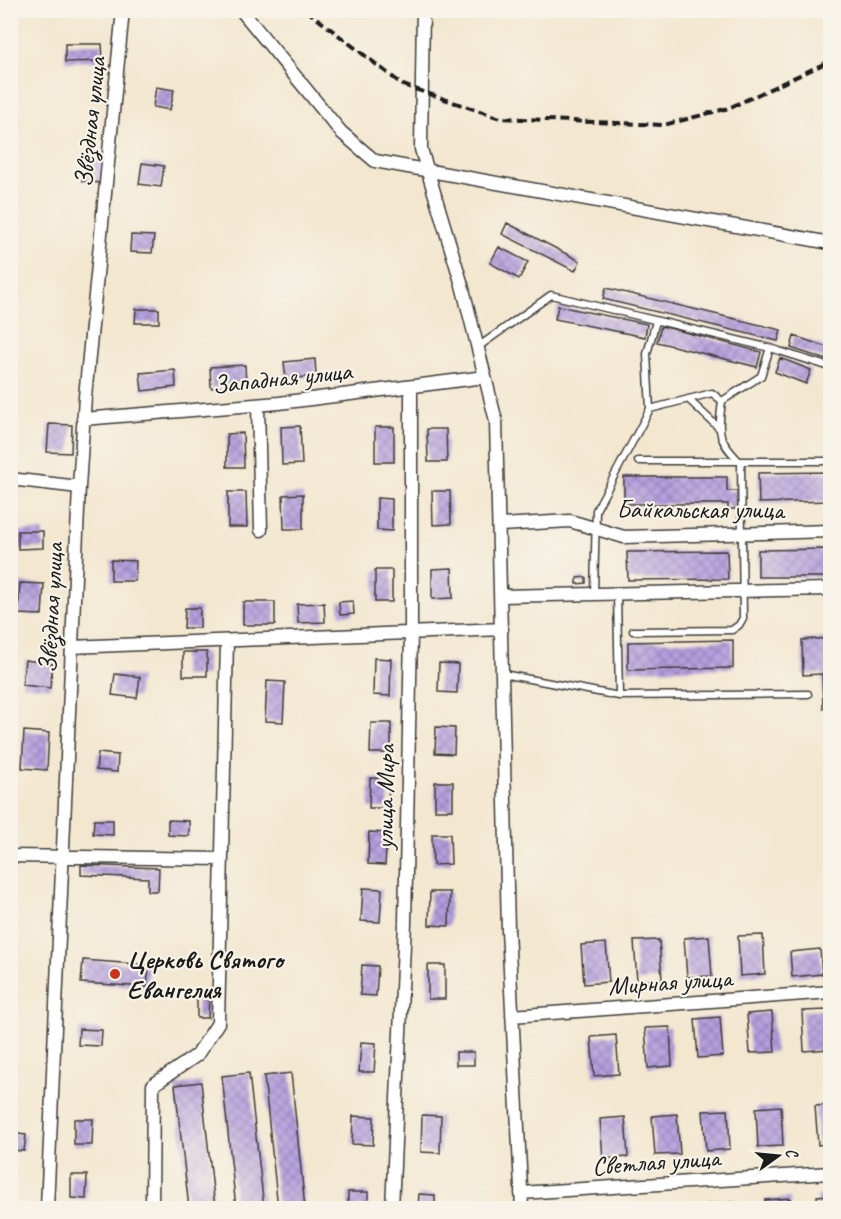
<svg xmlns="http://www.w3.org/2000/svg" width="841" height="1219" viewBox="0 0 841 1219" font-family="Caveat,sans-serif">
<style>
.building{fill:url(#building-cross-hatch)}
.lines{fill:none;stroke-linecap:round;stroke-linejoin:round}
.lane-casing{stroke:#3c3a37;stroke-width:9}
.street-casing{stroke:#3c3a37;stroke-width:15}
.lane{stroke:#fff;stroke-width:6}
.street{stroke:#fff;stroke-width:12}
.rail{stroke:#1c1c1c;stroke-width:4;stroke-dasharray:9 4.5;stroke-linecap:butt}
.poi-dot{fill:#c8321e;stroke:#f7f3e8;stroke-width:2}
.labels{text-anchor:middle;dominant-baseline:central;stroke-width:4.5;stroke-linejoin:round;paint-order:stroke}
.street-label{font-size:26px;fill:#1c1c1c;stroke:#f7f3e8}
.poi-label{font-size:26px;font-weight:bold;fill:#1c1c1c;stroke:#f7f3e8;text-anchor:start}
</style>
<defs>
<pattern id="building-cross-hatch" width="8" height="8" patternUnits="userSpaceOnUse" patternTransform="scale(1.5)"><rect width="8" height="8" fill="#b59fdf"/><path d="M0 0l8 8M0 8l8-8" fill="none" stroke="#9281b4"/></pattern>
</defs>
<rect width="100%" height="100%" fill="#f7f3e8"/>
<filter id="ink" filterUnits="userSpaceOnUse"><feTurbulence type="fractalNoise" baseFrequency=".0167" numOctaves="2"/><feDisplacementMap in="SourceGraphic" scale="12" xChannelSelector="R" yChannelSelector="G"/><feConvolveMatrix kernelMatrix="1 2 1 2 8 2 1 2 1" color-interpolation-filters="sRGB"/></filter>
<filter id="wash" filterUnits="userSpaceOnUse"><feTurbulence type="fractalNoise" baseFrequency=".008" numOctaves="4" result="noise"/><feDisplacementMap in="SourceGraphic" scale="24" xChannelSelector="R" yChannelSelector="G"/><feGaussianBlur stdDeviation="1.35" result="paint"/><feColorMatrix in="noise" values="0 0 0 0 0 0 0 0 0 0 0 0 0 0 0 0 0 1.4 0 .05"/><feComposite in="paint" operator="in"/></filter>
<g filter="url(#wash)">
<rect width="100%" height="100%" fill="#f3e7d0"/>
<g id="blocks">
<path class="building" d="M65,44H102L103,61L65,62Z
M156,87L174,90L170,110L153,107Z
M85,157L104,159L101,183L82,181Z
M142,163L164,166L161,187L139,184Z
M507,223L580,261L575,271L502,234Z
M131,235L154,236L152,253L130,252Z
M499,247L528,262L519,279L490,263Z
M606,288L781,330L778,341L603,299Z
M558,306L647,324L645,337L555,319Z
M136,309H159V323H135Z
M661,326L761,352L757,367L657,342Z
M794,336L830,348V361L791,348Z
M780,358L811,370L806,384L775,372Z
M315,359L316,376L286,379L284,362Z
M245,365L246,385L211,388L210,367Z
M175,370L176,387L142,391L140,373Z
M49,424L72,425L71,453L47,452Z
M300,426L302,464L282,465L281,427Z
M375,427H394V462H375Z
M427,429H446L447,462H428Z
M243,433L244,467H227V434Z
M830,472V501L759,503L758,473Z
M624,477H727V491H737L738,509H728V504H624Z
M432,491H450L451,524L433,525Z
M228,492H246L247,527H228Z
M303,494V529H284L283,495Z
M377,498L392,499V531L377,530Z
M18,531H43V548L18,549Z
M830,549V577H758V550Z
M727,551L728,579L628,580L627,552Z
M111,560L136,561L135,581H111Z
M452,568L453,598L432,599V569Z
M375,570H392V602H375Z
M586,577V583L577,584V578Z
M20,583L44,584L42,615L18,614Z
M353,601L354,614L340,615L339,602Z
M243,602H275V625H243Z
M324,603L325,622L298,623L297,604Z
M185,608H200V628H184Z
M830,638V708L823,709L822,674L803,675L802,640Z
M733,640V668L628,670V642Z
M183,652H207V676H183Z
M374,658L391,659L390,696L373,695Z
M25,660L53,664L50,688L22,685Z
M439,663L458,664L457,693L438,692Z
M115,674L140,677L137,698L112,695Z
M267,681L285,682L283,722L265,721Z
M371,723H391V753H370Z
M436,727L455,728L454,754L435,753Z
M24,731L49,733L47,770L22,768Z
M98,753L118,755L117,772L96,770Z
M370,778L389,779L388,808H369Z
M435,782H453V810H435Z
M94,820H113V835L93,834Z
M168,820L189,821V836L168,835Z
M369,832L387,833L385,865L368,864Z
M432,834H450L451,864L433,865Z
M81,865L159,868L158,891H148V878L81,875Z
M363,888L382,889L380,922L361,921Z
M430,892H450L449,926L429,925Z
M10,920L14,921L12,936H10Z
M763,935L765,974L740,976L738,936Z
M709,936L712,976L687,977L684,938Z
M659,940L662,979L637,981L634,941Z
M606,943L609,982L584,984L581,945Z
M820,949L822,974L792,977L790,952Z
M83,960L149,965L147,987L81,983Z
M362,965L378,966L376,996L360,995Z
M428,965H445V999H428Z
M197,996H209L208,1018H197Z
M827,1010L829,1049L804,1051L802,1011Z
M772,1012L775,1052L750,1053L747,1014Z
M720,1017L723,1056L698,1058L695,1019Z
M670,1027L672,1066L648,1068L645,1028Z
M79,1029L102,1030L101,1046L78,1045Z
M616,1035L619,1074L594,1076L591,1037Z
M361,1042L376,1043L374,1072H359Z
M456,1052H474V1065H456Z
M249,1073L264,1208H236L222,1076Z
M291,1073L305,1208H278L264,1076Z
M201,1082L215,1208H189L175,1085Z
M830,1105V1144L818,1145L815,1106Z
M781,1106L783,1146L758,1147L756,1108Z
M728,1110L730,1149L706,1151L703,1111Z
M677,1114L680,1154L655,1155L652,1116Z
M422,1115L441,1116L440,1153L421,1152Z
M353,1116L374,1117L373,1145L352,1144Z
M625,1117L628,1157L603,1159L600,1119Z
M74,1119H93L92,1145H74Z
M10,1133L26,1135L24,1151L10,1150Z
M71,1175H87L86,1199L71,1198Z
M348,1192H368V1208H348Z
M419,1194L435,1195V1208H418Z
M830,1195V1208H818L817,1196Z
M790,1198L791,1208H766L765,1200Z
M734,1202V1208H709V1204Z"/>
</g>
</g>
<g filter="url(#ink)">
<use href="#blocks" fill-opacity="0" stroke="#3c3a37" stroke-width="1.5"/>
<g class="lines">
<defs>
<path id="lane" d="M478,347L551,295L770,348
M688,399L719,428
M650,409L712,393L722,401
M638,461H830
M617,594L619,696
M594,595L596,510L650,409L647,354L656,321
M633,631L732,630L739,625L743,618L741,463C717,439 718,434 722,401L761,376L770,348L830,367
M503,674L619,696L808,694"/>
<path id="street" d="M241,10L341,132L375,161L830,243
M423,10L421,149L462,285L496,421L508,930L522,1208
M258,405L261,530
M83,419L279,403L485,377
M10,479L79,487
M499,525L570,521L624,537L830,531
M501,596L830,589
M71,647L502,629
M10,856L222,859
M512,1016L830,992
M521,1193L830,1173
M47,1208L79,487L85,397L123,10
M152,1208L153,1085L197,1055L218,1023L227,641
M392,1208L405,923L411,633V387"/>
</defs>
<use href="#lane" class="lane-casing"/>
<use href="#street" class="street-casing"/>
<use href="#lane" class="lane"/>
<use href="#street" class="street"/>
<path class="rail" d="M306,10L403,85L500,118L664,125L729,108L830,61"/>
</g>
</g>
<circle class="poi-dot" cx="115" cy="974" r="6"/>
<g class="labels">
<g class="street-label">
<text transform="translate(90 122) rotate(-84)">Звёздная улица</text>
<text transform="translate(282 378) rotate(-6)">Западная улица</text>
<text x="700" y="509">Байкальская улица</text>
<text transform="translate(51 608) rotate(-87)">Звёздная улица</text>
<text transform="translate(385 797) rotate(-89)">улица Мира</text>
<text transform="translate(670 982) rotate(-4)">Мирная улица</text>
<text transform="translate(656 1162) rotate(-4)">Светлая улица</text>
</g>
<g class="poi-label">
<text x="127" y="959">Церковь Святого<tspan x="127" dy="30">Евангелия</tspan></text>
</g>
</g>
<rect width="841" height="1219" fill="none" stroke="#f7f3e8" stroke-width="36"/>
<g transform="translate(778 1156) rotate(75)" stroke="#f7f3e8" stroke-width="4.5" paint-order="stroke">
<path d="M0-4.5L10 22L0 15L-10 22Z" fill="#1c1c1c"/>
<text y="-9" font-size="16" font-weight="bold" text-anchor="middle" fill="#1c1c1c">С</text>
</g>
</svg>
